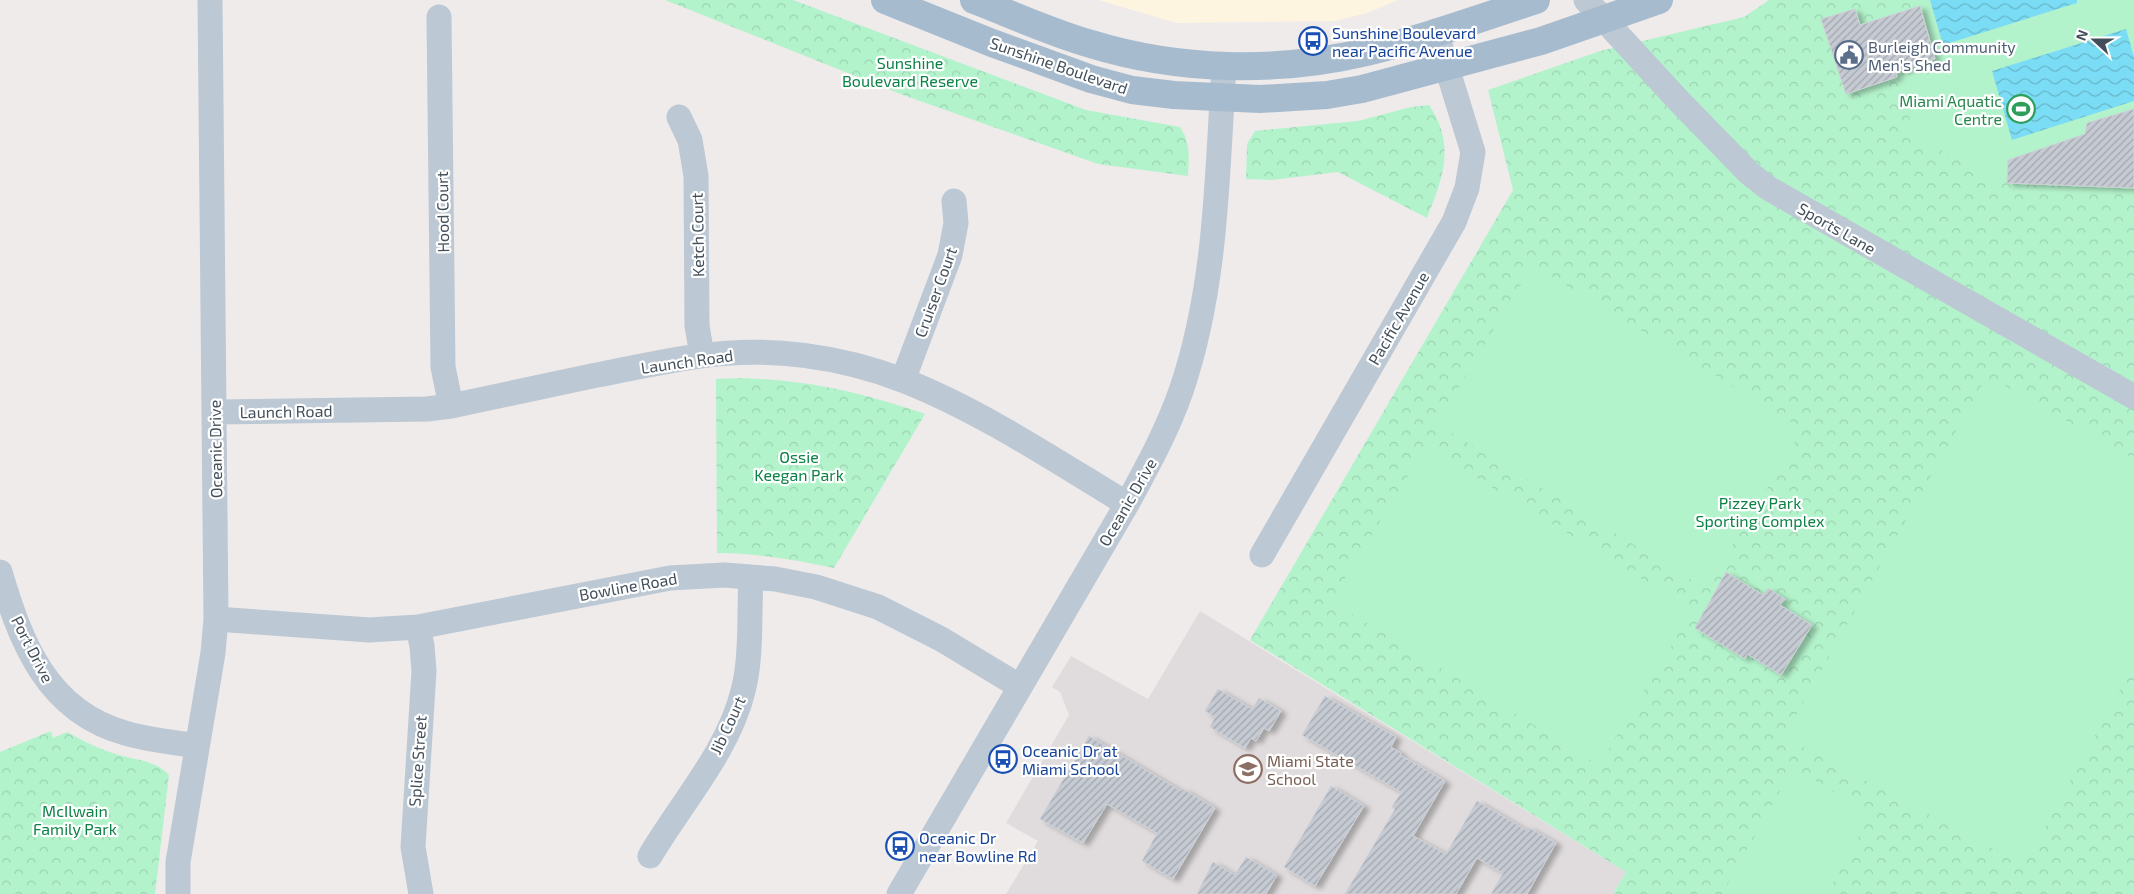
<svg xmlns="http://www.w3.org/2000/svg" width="2134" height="894" viewBox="0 0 2134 894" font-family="'Exo 2',sans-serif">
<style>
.commercial{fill:#fdf5e0}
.education{fill:#e0dcdd}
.park{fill:url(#park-crowns)}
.garden{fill:#b3f3cb}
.water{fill:url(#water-waves)}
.building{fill:url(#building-hatch);stroke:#ced1d8;filter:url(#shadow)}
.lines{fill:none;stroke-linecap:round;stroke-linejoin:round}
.minor{stroke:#bcc8d3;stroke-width:25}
.major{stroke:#a7bbce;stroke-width:28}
.labels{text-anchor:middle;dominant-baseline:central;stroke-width:4.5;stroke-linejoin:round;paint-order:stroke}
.transit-label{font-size:16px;fill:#164399;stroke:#fff;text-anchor:start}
.service-label{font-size:16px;fill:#4e5e75;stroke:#fff;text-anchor:start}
.park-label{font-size:16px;fill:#0d8246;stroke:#fff}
.street-label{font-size:16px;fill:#424f5a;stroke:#fff}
.leisure-label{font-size:16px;fill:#27864d;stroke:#fff;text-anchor:end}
.education-label{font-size:16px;fill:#785e54;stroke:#fff;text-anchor:start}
</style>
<defs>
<pattern id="park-crowns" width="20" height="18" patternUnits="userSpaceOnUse" patternTransform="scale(1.25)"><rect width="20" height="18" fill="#b3f3cb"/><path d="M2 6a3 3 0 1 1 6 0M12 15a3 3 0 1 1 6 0" fill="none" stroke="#9bd2b1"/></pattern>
<pattern id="water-waves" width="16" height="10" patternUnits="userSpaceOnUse" patternTransform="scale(1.25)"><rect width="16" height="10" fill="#7bddf5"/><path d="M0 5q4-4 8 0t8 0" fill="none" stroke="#66b6c9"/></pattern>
<pattern id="building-hatch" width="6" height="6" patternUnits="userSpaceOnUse" patternTransform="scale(1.25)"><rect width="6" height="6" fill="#c6cad2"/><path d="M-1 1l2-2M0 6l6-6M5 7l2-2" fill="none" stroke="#a2a6ad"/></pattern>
<filter id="shadow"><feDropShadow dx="5.5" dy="3" stdDeviation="2.5" flood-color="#0004"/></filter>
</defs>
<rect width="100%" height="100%" fill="#efebeb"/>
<path class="commercial" d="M1098,0H1398L1367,13L1335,21L1177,23Z"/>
<path class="education" d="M1200,611L1626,872L1613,894H1006L1038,841L1006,823L1069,715L1060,692L1052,687L1071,656L1148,699Z"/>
<path class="park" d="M665,0H793L1086,110L1180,127C1191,143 1189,158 1188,176L1098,164L903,95Z
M1769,0H2134V894H1613L1626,872L1250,640L1513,190L1488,90L1600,51L1744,17Z
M1429,105C1456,145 1443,178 1427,218L1338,172L1272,180L1246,179L1247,144L1255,131L1358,121L1411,107Z
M739,378C808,380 860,392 925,414L834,568C796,560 757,553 717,553L716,379Z
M51,731L53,738L67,732C83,741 99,749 116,754C136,761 154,759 169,775L155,894H0V752Z"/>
<path class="garden" d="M1918,0H2134V188L2002,183L1915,136L1899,83L1939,71Z
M1533,265L1803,429L1706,589L1437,424Z
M1996,381L2134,459V664L2024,865L1784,737L1982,385Z
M1426,447L1693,610L1599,765L1331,601Z
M1793,768L1871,814L1827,894H1722Z"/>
<path class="water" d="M1930,0H2077V3L1943,45Z
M2126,29L2134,57V101L2012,140L1992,71Z"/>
<path class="building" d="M1920,6L1935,59L1896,72L1897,77L1846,94L1821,19L1855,9L1860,25Z
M2134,109V188L2007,183L2008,160L2085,134L2087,123Z
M1726,572L1763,595L1768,588L1785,599L1780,605L1812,625L1781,675L1747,654L1745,659L1695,628Z
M1218,689L1252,709L1259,698L1281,711L1269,731L1264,728L1256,741L1251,738L1245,748L1210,727L1215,717L1205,711Z
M1325,696L1396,737L1391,747L1401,753L1400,755L1445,781L1413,836L1446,854L1477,801L1526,830L1528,827L1556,843L1527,894H1491L1503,873L1477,858L1456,894H1345L1395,809L1392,807L1401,792L1302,735Z
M1089,736L1181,791L1183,789L1215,808L1173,879L1142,861L1157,833L1107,804L1083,843L1040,819Z
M1331,786L1364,806L1315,886L1284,867Z
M1246,857L1277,875L1266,894H1197L1213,862L1235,875Z"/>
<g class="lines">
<path class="minor" d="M1586,0L1678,100L1749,173L1768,188L2134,397
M439,17L443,367L451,406
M679,117L690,140L696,176L697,326L702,355
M903,380L950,255L956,223L954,201
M215,412L427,409L451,406C498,396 545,386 592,376C628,369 664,361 700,356C768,346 841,356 905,381C981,411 1056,461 1127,504
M1262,555L1454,222L1467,188L1473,152L1436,32
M0,572C21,643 47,711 125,733C148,740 173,742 197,746
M216,619L369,630L418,627L670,578L724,575L775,579L816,587L878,607L941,639L1019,686
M418,627L422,646L424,671L413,847L421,894
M650,856C681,803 728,752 743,691C752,658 749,611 751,577
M178,894V862L213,653L216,619L210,0
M899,894L1127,504C1147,467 1167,431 1181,391C1217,286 1217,175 1224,65"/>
<path class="major" d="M885,0L992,43L1091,79L1132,90L1174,95L1260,99L1327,95L1362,89L1541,41L1659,0
M974,0C1013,15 1052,33 1091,44C1179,71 1277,73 1366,52C1423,39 1480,18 1536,0"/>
</g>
<defs>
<symbol id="bus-ring" viewBox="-11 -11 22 22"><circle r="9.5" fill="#fff" stroke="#1a4fb4" stroke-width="1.5"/><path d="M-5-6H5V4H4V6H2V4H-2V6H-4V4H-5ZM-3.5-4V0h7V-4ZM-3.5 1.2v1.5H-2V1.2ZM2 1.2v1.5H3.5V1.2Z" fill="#1a4fb4"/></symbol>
<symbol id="civic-ring" viewBox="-11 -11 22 22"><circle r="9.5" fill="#fff" stroke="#5c6f8a" stroke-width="1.5"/><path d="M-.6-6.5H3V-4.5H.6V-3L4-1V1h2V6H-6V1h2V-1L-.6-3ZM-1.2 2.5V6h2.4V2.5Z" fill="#5c6f8a"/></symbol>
<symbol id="stadium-ring" viewBox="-11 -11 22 22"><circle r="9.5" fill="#fff" stroke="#2e9e5b" stroke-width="1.5"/><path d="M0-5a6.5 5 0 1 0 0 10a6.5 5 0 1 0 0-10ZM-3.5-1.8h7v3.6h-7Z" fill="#2e9e5b"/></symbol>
<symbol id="school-ring" viewBox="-11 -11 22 22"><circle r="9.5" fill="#fff" stroke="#8d6e63" stroke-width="1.5"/><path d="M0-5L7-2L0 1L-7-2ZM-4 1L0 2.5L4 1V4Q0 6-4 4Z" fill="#8d6e63"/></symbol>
</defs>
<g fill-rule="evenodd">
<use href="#bus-ring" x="1297" y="25" width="32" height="32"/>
<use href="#civic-ring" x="1833" y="39" width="32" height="32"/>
<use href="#stadium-ring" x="2005" y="93" width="32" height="32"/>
<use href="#bus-ring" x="987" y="743" width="32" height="32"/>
<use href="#school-ring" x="1232" y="753" width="32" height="32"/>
<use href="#bus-ring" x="884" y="830" width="32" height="32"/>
</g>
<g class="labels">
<g class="transit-label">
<text x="1332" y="32">Sunshine Boulevard<tspan x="1332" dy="18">near Pacific Avenue</tspan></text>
<text x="1022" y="750">Oceanic Dr at<tspan x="1022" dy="18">Miami School</tspan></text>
<text x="919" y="837">Oceanic Dr<tspan x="919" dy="18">near Bowline Rd</tspan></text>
</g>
<g class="service-label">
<text x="1868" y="46">Burleigh Community<tspan x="1868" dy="18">Men's Shed</tspan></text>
</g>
<g class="park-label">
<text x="910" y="62">Sunshine<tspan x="910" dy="18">Boulevard Reserve</tspan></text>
<text x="799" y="456">Ossie<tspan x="799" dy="18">Keegan Park</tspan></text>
<text x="1760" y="502">Pizzey Park<tspan x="1760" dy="18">Sporting Complex</tspan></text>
<text x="75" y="810">McIlwain<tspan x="75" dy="18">Family Park</tspan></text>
</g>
<g class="street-label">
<text transform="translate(1059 65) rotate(19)">Sunshine Boulevard</text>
<text transform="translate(442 212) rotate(-91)">Hood Court</text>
<text transform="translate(1837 228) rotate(30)">Sports Lane</text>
<text transform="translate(697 235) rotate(-91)">Ketch Court</text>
<text transform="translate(935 292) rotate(-70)">Cruiser Court</text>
<text transform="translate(1398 318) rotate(-60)">Pacific Avenue</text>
<text transform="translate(687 361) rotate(-8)">Launch Road</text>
<text transform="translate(286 411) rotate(-1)">Launch Road</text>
<text transform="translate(215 449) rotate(-91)">Oceanic Drive</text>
<text transform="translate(1127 502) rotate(-60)">Oceanic Drive</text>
<text transform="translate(628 586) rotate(-10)">Bowline Road</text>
<text transform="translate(33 649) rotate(63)">Port Drive</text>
<text transform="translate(727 725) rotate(-65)">Jib Court</text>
<text transform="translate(417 761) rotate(-86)">Splice Street</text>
</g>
<g class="leisure-label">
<text x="2002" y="100">Miami Aquatic<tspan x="2002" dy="18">Centre</tspan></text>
</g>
<g class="education-label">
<text x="1267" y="760">Miami State<tspan x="1267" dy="18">School</tspan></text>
</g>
</g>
<g transform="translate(2094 40) rotate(291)" stroke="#ffffff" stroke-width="4" paint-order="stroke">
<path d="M0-4L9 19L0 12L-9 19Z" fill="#424f5a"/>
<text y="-8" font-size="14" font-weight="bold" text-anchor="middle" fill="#424f5a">N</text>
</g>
</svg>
